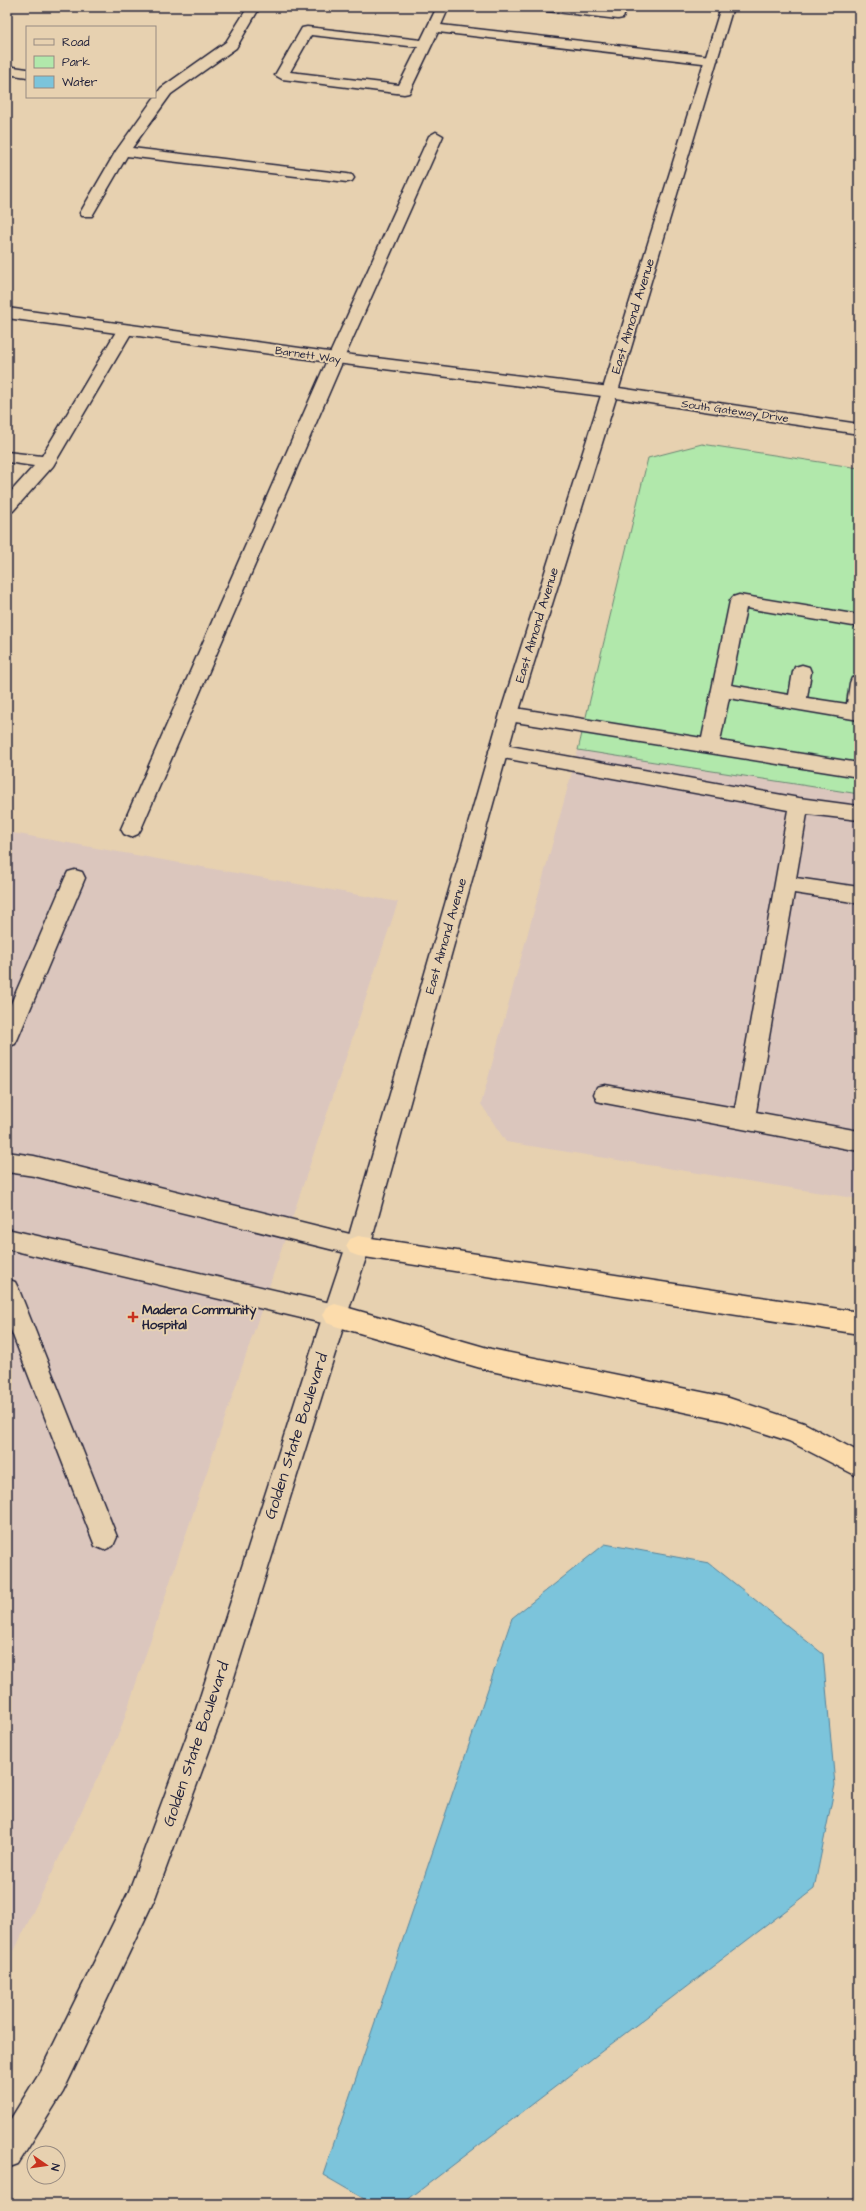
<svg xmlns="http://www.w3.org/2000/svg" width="866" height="2211" viewBox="0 0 866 2211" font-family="'Architects Daughter',sans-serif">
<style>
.built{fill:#dbc6bd}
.green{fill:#b1e8ab;stroke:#6a8573}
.water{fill:#7bc4db;stroke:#57839b}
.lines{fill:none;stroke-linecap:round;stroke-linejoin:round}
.service-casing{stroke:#22223b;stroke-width:3}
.minor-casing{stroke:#22223b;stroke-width:3}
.tertiary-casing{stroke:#22223b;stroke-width:3}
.secondary-casing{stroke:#22223b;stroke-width:3}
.motorway-casing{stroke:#22223b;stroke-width:3}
.service{fill:#e7d1b0;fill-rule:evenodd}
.minor{fill:#e7d1b0;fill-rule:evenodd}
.tertiary{fill:#e7d1b0;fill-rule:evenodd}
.secondary{fill:#e7d1b0;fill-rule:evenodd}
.motorway{fill:#fcdcac;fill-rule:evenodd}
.poi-dot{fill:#c8321e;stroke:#e7d1b0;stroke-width:1.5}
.labels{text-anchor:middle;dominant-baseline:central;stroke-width:4;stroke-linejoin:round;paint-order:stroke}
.far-street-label{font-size:11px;fill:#22223b;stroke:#e7d1b0}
.street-label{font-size:13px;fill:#22223b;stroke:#e7d1b0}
.poi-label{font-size:13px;font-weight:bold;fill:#22223b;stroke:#e7d1b0;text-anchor:start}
.near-street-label{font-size:16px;fill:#22223b;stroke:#e7d1b0}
</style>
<rect width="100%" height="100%" fill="#e7d1b0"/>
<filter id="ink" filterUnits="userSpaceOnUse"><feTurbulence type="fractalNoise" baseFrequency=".025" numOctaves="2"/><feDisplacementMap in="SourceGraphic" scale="8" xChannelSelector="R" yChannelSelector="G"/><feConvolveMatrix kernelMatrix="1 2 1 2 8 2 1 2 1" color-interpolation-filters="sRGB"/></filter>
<g filter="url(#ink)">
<path class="built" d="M578,750L859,794V1199L506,1142L481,1104Z
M7,832L398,902L120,1731L7,1966Z"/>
<path class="green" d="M702,444L859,468V794L578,750L648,458Z"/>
<path class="water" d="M605,1544L709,1563L823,1654L835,1785L814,1889L402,2204H373L323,2175L512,1618Z"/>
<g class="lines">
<defs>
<path id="service" d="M437,7H449L441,25L711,56L718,60L711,64L438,32L409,93L404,94L282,79L275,75L302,28L307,27L421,40ZM311,35L418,47L399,85L290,72Z
M541,7H581L613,11L615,7H627L623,18L618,19L547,11Z
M436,132L443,136L344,358L141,829L138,834L131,837L124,834L121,829L328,358L429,136Z
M125,325L130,327L133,330L53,466L13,511L7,513V496L34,466L7,462V452L42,456L117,330L120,327Z
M739,595L859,615V627L746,608L731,685L789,695L793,672L795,667L802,665L809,667L811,672L807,698L847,704L850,683L852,678L859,676V720L729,698L720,741L859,763V777L509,721L502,719L500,714L502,709L509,707L702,738L730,601L733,597Z
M499,744L799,798L859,806V820L807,814L796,878L859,887V903L794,893L756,1112L859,1131V1151L605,1103L597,1101L594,1094L597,1087L605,1085L735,1108L788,810L492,756L489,751L492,746Z
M75,870L82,872L85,878L18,1038L15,1044L7,1047V1013L65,878L68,872Z
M7,1152L34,1156L358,1236L366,1239L370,1246L366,1253L358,1256L34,1176L7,1172Z
M7,1229L335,1304L343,1307L347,1315L343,1323L335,1326L7,1249Z
M7,1279L15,1282L19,1290L117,1537L113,1546L104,1550L95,1546L7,1320Z"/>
<path id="minor" d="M248,7H260L236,48L171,94L132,148L347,174L352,175L354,178L352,181L347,182L127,156L92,216H82L80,213L116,151L161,88L226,42Z
M7,66L27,69V77L7,74Z
M7,308L336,353L610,387L616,388L618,392L616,396L610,397L336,363L7,318Z"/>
<path id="tertiary" d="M335,1304L343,1307L347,1315L221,1719L155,1898L63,2092L18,2164L7,2168V2125L41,2070L129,1891L193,1719L323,1315L327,1307Z"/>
<path id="secondary" d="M721,7H733L619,388L859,424V434L616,398L518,714L370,1246L347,1315L343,1323L335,1326L327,1323L323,1315L346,1246L500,714L602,392Z"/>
<path id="motorway" d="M358,1236L859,1312V1334L358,1256L350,1253L346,1246L350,1239Z
M335,1304L491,1349L726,1397L804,1423L859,1452V1477L789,1441L726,1421L491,1371L335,1326L327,1323L323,1315L327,1307Z"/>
</defs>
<use href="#service" class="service-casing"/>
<use href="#minor" class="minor-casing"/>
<use href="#tertiary" class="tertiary-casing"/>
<use href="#secondary" class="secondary-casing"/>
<use href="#motorway" class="motorway-casing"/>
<use href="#service" class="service"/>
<use href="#minor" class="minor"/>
<use href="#tertiary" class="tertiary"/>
<use href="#secondary" class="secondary"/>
<use href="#motorway" class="motorway"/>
</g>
</g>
<path class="poi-dot" d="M131 1311h4v4h4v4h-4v4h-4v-4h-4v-4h4z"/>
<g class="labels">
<g class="far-street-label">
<text transform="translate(308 355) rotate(8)">Barnett Way</text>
<text transform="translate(735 411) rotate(8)">South Gateway Drive</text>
</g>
<g class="street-label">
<text transform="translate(633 316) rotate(-73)">East Almond Avenue</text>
<text transform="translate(537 625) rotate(-73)">East Almond Avenue</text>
<text transform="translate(446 936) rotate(-74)">East Almond Avenue</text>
</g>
<g class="poi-label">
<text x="142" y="1310">Madera Community<tspan x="142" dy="15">Hospital</tspan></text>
</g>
<g class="near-street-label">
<text transform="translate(296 1436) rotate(-72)">Golden State Boulevard</text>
<text transform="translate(196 1744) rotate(-71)">Golden State Boulevard</text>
</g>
</g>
<rect width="866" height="2211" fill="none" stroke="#e7d1b0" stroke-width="24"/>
<rect x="12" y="12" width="842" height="2187" fill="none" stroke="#22223b" stroke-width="1.5" filter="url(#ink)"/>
<rect x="26" y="26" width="130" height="72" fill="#e7d1b0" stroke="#988b81"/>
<rect x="34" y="39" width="20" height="6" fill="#e7d1b0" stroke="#988b81"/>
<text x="62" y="46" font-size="12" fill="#22223b">Road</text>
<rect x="34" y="56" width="20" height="12" fill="#b1e8ab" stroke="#988b81"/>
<text x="62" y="66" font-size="12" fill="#22223b">Park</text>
<rect x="34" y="76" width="20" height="12" fill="#7bc4db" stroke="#988b81"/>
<text x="62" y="86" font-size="12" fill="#22223b">Water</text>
<g transform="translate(46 2165) rotate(103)"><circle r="19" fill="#e7d1b0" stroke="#988b81"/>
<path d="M0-3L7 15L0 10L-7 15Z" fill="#c8321e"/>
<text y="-6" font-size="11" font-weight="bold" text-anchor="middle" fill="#22223b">N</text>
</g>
</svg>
